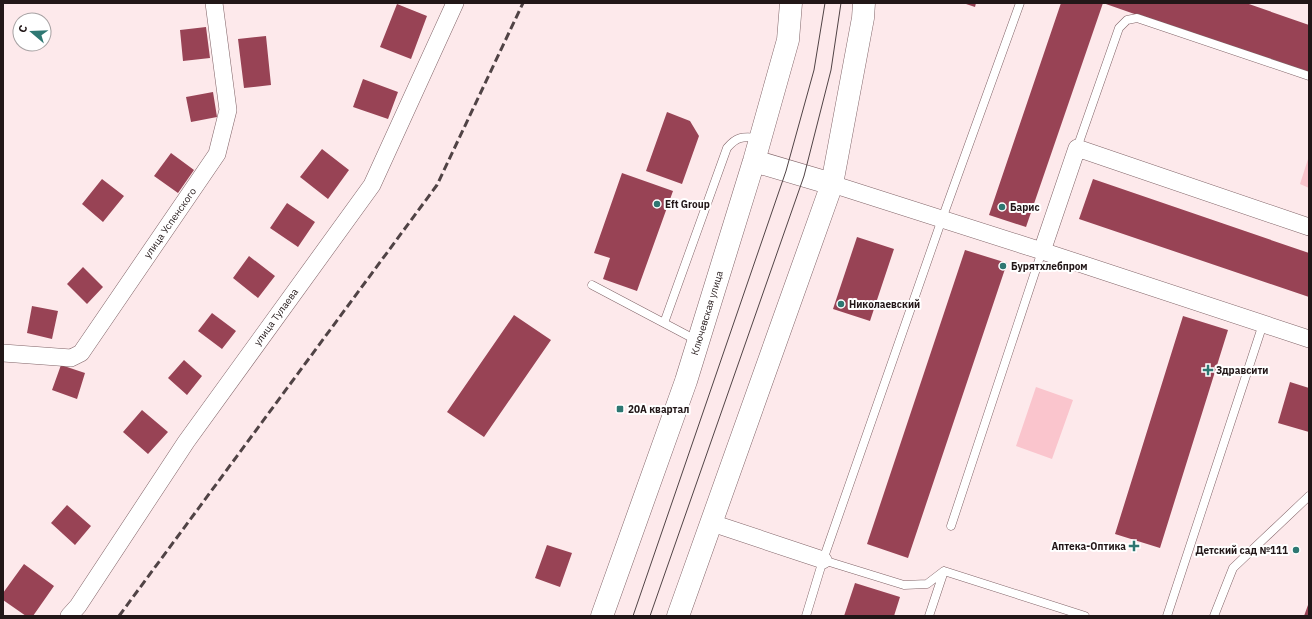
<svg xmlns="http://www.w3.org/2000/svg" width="1312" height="619" viewBox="0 0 1312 619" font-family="'IBM Plex Sans',sans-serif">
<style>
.grass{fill:#fac5cd}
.building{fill:#984355}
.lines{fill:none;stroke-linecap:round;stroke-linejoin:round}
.service-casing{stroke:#816468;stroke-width:9}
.minor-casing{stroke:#816468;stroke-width:18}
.secondary-casing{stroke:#816468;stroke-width:23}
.service{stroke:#fff;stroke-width:8}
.minor{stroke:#fff;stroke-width:17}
.secondary{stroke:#fff;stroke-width:22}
.tram{stroke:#504345;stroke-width:1}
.rail{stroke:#504345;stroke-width:3;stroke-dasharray:8 4;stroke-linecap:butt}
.poi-dot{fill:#2e7772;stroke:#fff;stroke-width:1.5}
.labels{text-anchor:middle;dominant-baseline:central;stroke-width:4;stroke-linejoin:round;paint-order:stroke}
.poi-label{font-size:10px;font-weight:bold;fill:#221718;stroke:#fff;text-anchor:start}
.street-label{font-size:10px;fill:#221718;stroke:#fff}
</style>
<rect width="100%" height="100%" fill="#fde9eb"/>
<path class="grass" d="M1309,156V188L1300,184Z
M1036,387L1073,400L1052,459L1016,446Z"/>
<path class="building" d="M963,3H976L975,7Z
M1061,3H1246L1309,25V75L1103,3L1026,227L989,215Z
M397,4L427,16L411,59L380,47Z
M206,27L210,58L183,61L180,30Z
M266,36L271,85L244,88L238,39Z
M363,79L398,92L388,119L353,107Z
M213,92L217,117L191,122L186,97Z
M667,112L690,121L699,136L682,184L646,171Z
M322,149L349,170L328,199L300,177Z
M171,153L194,170L178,193L154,176Z
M622,173L673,191L637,291L603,279L610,258L594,253Z
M102,179L124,196L103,222L82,204Z
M1093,179L1309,253V297L1079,219Z
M287,203L315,222L298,247L270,228Z
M857,237L894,249L870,321L833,309Z
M965,250L1007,263L908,558L867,544Z
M249,256L275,276L258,298L233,278Z
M83,267L103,287L87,304L67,284Z
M32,306L58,311L52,339L27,333Z
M212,313L236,331L222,349L198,331Z
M514,315L551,340L484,437L447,412Z
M1183,316L1228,330L1160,548L1115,534Z
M184,360L202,376L187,395L168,378Z
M61,365L85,373L77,399L52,390Z
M1290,382L1309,388V432L1278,423Z
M142,410L168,432L148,454L123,432Z
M67,505L91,526L75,545L51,523Z
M547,545L572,553L560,587L535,578Z
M24,564L54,586L33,616H26L3,600V593Z
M855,583L900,597L894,616H844Z
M1308,605L1309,606V616H1304Z"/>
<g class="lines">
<defs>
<path id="service" d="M1077,148L1119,28L1127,20L1137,18L1309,76
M592,285L698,341
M664,323L727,148C738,135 744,137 760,138
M951,526L1042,251
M823,560L904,585L927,584L944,571L1085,616
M806,616L823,560L942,219L1020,3
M929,616L944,571
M1167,616L1263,324
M1214,616L1233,568L1309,496"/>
<path id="minor" d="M832,184L1042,251L1309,339
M1042,251L1077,148L1309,227
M3,353L71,358L81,353L217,154L228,110L214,3
M712,523L823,560
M69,616L78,606L186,442L372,185L455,3"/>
<path id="secondary" d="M754,161L832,184
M602,616L686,381L754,161L788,40L791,3
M678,616L832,184L863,18L864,3"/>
</defs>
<use href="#service" class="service-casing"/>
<use href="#minor" class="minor-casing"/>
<use href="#secondary" class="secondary-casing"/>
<use href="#service" class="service"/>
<use href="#minor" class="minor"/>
<use href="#secondary" class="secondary"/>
<path class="tram" d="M633,616L786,171L814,70L825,3
M650,616L804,176L831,70L841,3"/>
<path class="rail" d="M119,616L437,185L523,3"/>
</g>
<g class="poi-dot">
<circle cx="657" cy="204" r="4"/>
<circle cx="1002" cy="207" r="4"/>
<circle cx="1003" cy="266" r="4"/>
<circle cx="841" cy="304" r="4"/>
<path d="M1206 364h4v4h4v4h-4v4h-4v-4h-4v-4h4z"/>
<rect x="616" y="405" width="8" height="8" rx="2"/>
<path d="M1132 540h4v4h4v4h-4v4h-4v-4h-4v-4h4z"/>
<circle cx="1296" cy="550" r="4"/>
</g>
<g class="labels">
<g class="poi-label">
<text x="665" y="204">Eft Group</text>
<text x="1010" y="207">Барис</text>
<text x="1011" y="266">Бурятхлебпром</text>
<text x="849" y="304">Николаевский</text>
<text x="1216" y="370">Здравсити</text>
<text x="628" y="409">20А квартал</text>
<text x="1126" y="546" text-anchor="end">Аптека-Оптика</text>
<text x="1288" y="550" text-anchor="end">Детский сад №111</text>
</g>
<g class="street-label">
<text transform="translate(170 223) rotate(-55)">улица Успенского</text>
<text transform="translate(707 313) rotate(-73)">Ключевская улица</text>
<text transform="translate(276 317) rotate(-54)">улица Тулаева</text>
</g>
</g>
<rect width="1312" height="619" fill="none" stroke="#221718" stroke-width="8"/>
<g transform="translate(32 32) rotate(289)"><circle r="19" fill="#ffffff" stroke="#a7a2a3"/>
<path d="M0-3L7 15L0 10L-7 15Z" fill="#2e7772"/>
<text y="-6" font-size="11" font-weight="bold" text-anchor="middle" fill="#221718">С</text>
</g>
</svg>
